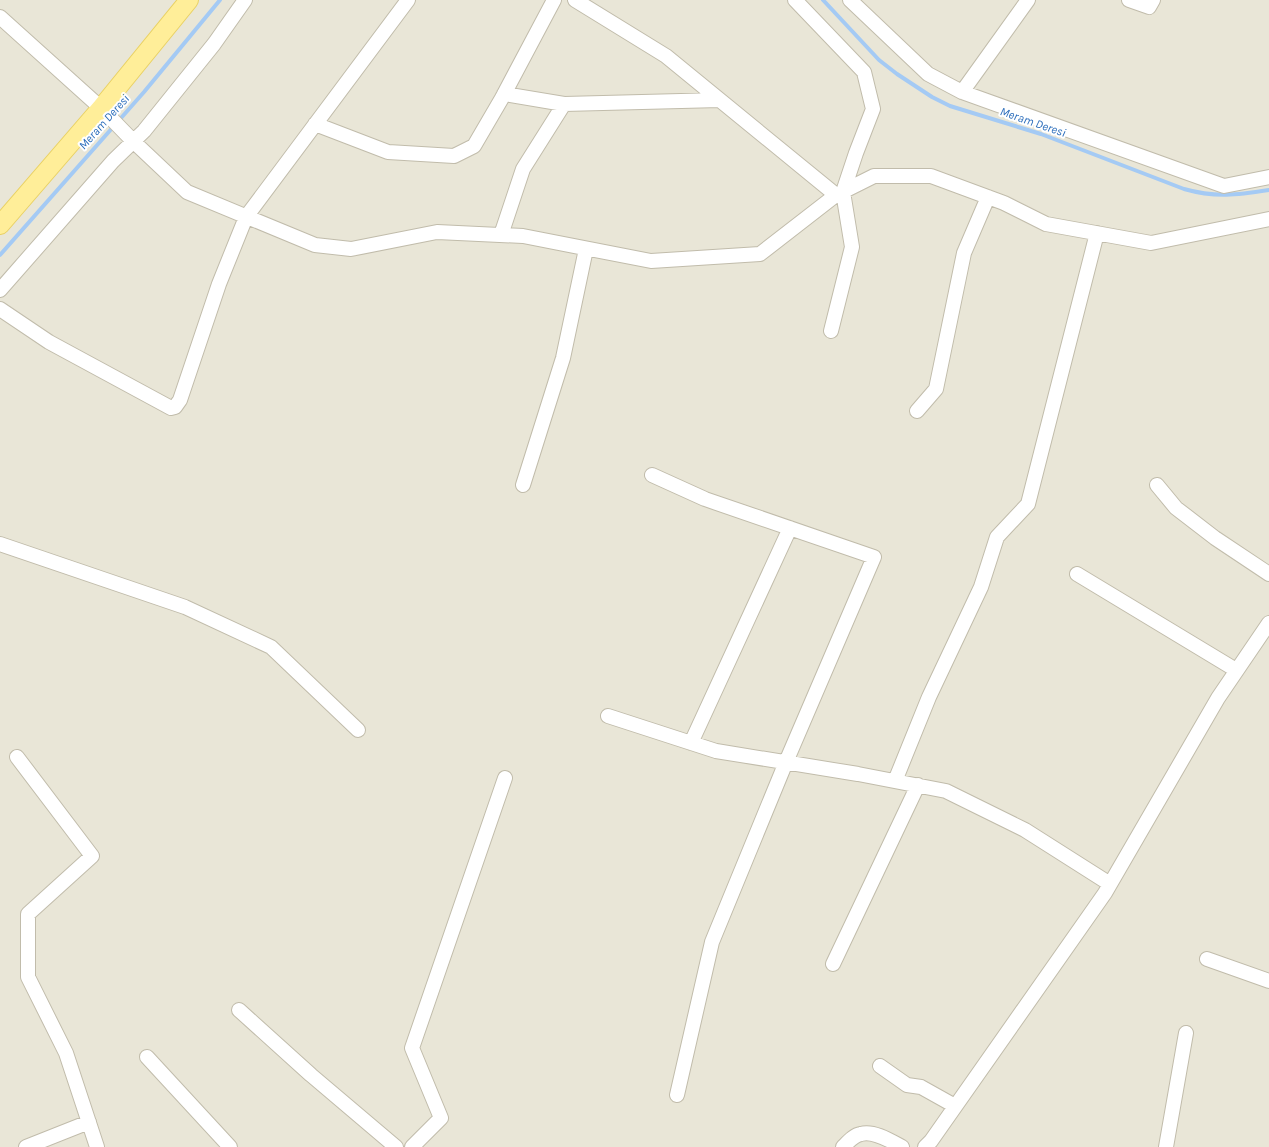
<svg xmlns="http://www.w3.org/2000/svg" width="1269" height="1147" viewBox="0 0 1269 1147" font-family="Karla,sans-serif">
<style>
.residential{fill:#e9e6d7}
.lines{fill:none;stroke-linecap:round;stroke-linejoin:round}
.stream{stroke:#a4caf4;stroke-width:4}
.minor-casing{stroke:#c1bcab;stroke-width:16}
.major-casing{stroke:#e9d164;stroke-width:20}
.minor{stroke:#fff;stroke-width:14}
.major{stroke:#fe9;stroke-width:18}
.labels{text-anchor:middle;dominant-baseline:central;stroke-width:4;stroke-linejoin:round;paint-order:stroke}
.water-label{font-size:12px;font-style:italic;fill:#2b6dbb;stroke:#fff}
</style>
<rect width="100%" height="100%" fill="#f5f3ea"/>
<path class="residential" d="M0,0H1269V1147H0Z"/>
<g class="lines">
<path class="stream" d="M823,0L879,60L897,74L932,97L950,106L1041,134L1184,189C1216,198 1237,195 1269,190
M0,255L144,92L220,0"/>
<defs>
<path id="minor" d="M575,0L666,56L836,195
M795,0L864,72L873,109L856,153L843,192L852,247L831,331
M850,0L928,74L962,92L1224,186L1269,177
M1129,0L1149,7L1153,0
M0,17L101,108L134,142L187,192L315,245L351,249L437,232L523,236L651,261L760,254L836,195L874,176H931L1004,203L1046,224L1151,243L1269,219
M962,92L1028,0
M504,94L564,104L720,100
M315,124L388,152L454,156L474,146L502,98L554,0
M501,235L523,169L564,104
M0,290L113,161L144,131L214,44L245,0
M0,309L49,342L171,408L175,407L180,400L219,284L246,217L408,0
M917,411L936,389L964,253L988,197
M652,475L705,499L874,557L786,762L712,942L677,1095
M523,485L563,358L586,249
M1157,485L1176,508L1215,538L1269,574
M0,544L185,607L271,647L358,730
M1077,574L1236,670
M608,716L716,751L858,774L946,791L1025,830L1110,884
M691,743L790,528
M17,757L92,856L28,914V977L66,1053L97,1147
M895,781L929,697L981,587L997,537L1028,504L1097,233
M1207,959L1269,981
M833,964L918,785
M239,1010L311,1075L396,1147
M147,1057L230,1147
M880,1066L907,1085L921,1087L955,1106
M26,1147L89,1122
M412,1147L441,1118L412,1048L505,778
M843,1147C848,1142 854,1135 861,1134C873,1130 891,1141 902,1147
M925,1147L931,1141L1105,893L1218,698L1269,623
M1166,1147L1186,1033"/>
<path id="major" d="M0,225L101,108L189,0"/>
</defs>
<use href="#minor" class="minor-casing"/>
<use href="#major" class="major-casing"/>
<use href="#minor" class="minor"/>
<use href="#major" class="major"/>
</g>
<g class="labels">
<g class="water-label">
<text transform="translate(104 122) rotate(-48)">Meram Deresi</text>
<text transform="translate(1033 122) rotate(19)">Meram Deresi</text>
</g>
</g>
</svg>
